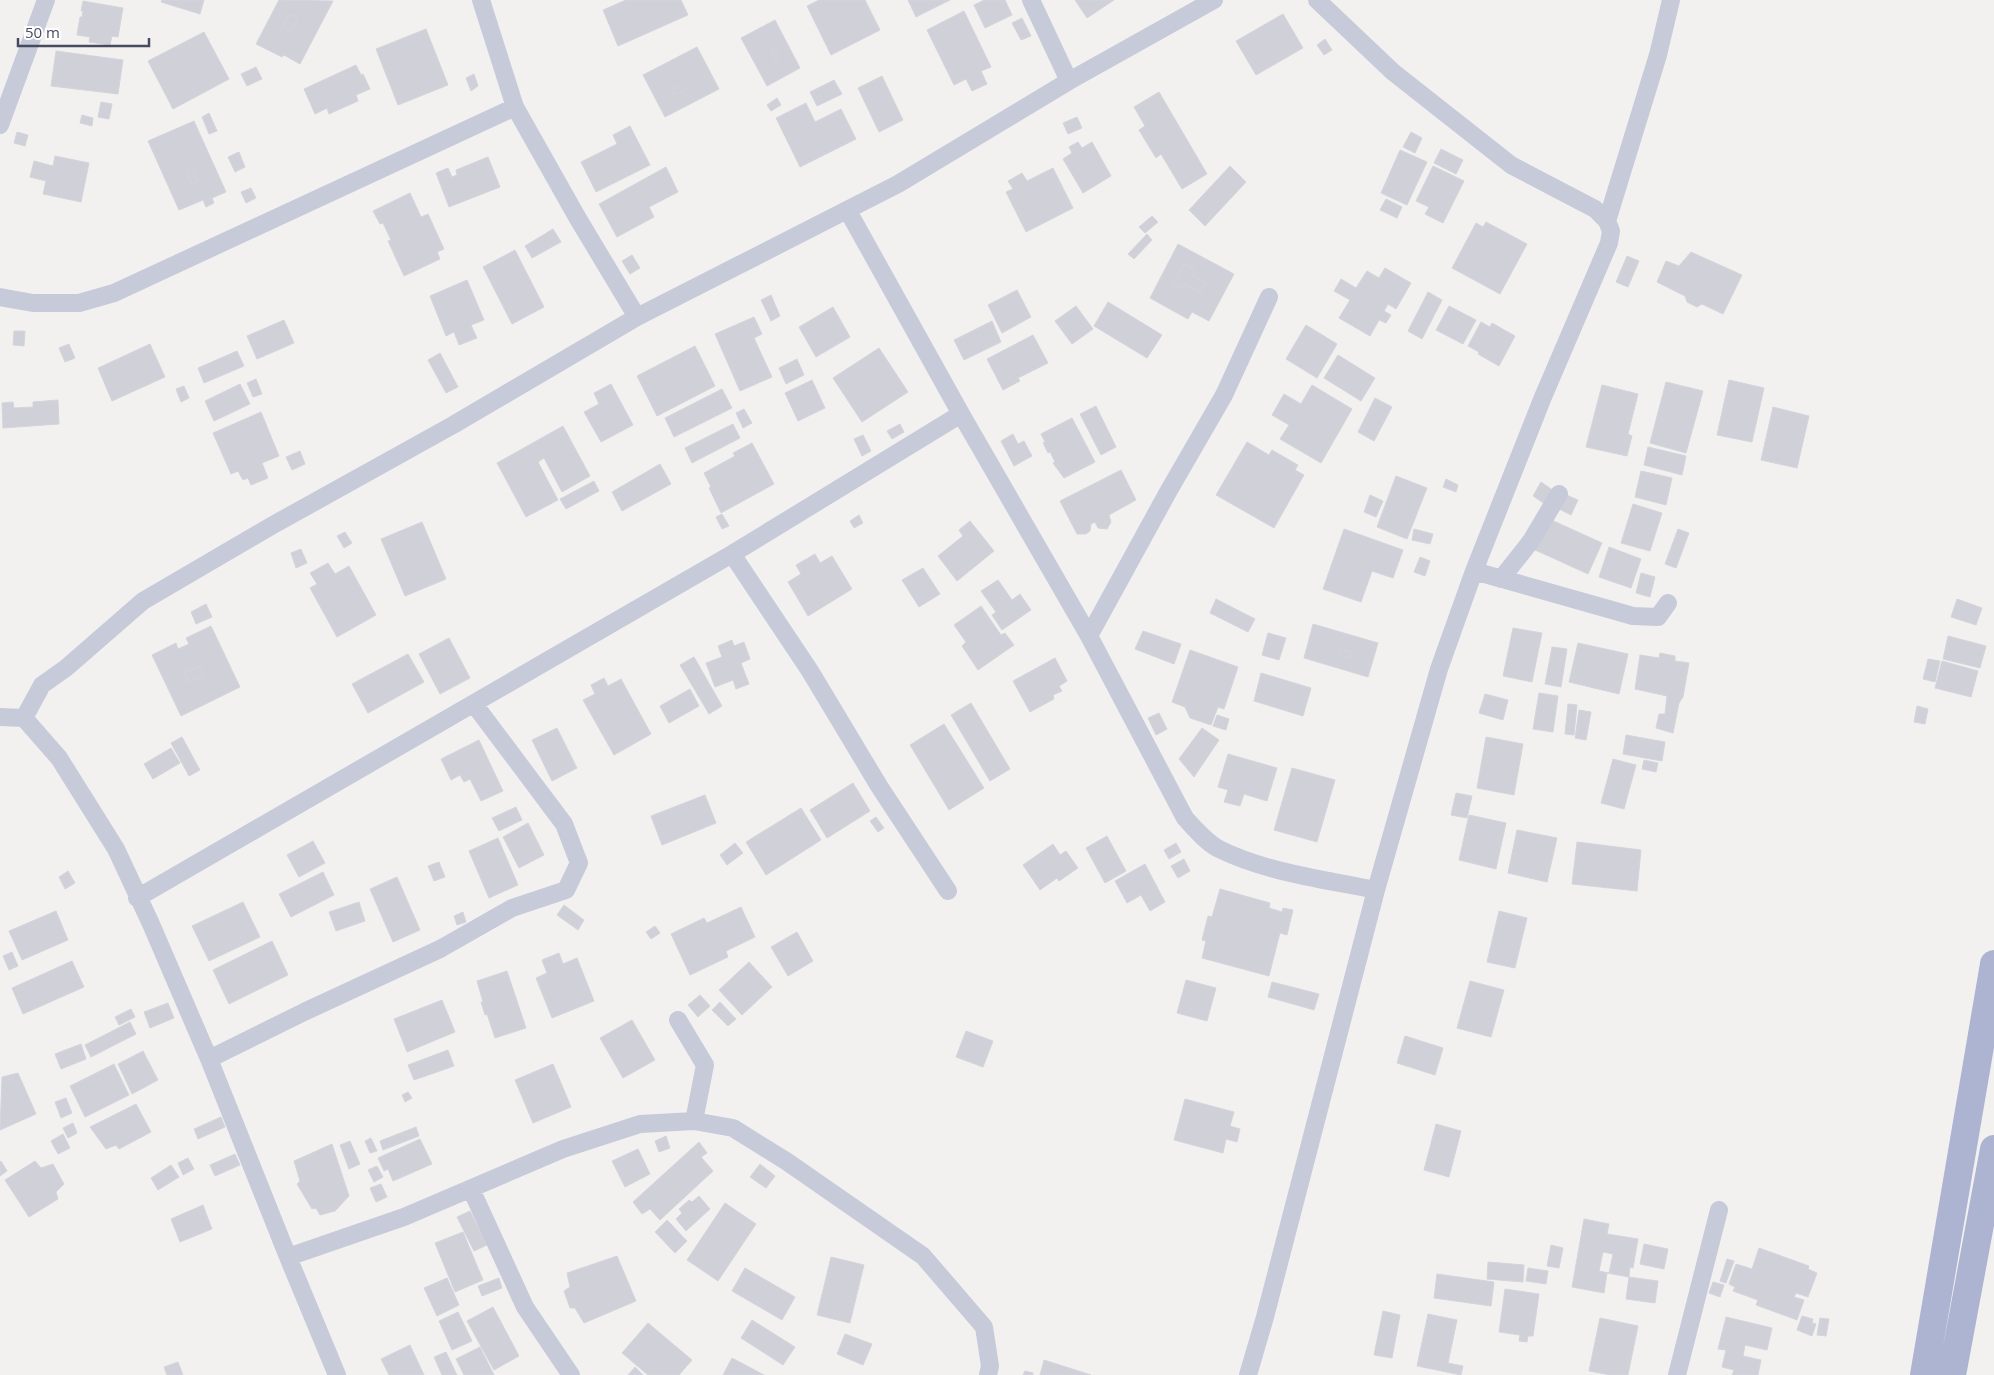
<svg xmlns="http://www.w3.org/2000/svg" width="1994" height="1375" viewBox="0 0 1994 1375" font-family="'Open Sans',sans-serif">
<style>
.building{fill:#d0d0d8;stroke:#d4d4dc;fill-rule:evenodd}
.lines{fill:none;stroke-linecap:round;stroke-linejoin:round}
.minor{stroke:#c6cad9;stroke-width:18}
.primary{stroke:#adb4d2;stroke-width:28}
</style>
<rect width="100%" height="100%" fill="#f3f1f0"/>
<path class="building" d="M162,0H204L200,14L161,2Z
M279,0L333,1L300,64L284,55L282,57L256,44ZM290,14L298,18L292,30L283,26Z
M626,0H681L688,15L618,46L603,10Z
M819,0H865L880,30L831,55L807,6Z
M908,0H950L916,17Z
M984,0H1005L1012,15L985,28L974,5Z
M1075,0H1114L1087,18Z
M83,1L123,8L118,37L112,36L110,45L89,42L90,37L77,35L80,17H82L83,11H81Z
M964,11L991,67L981,71L987,84L972,91L966,79L954,85L927,30Z
M290,14L298,18L292,30L283,26Z
M1283,14L1303,48L1256,75L1236,41Z
M1022,18L1031,36L1021,40L1012,23Z
M775,20L800,68L767,86L741,38ZM775,49L779,57L775,60L771,52Z
M426,29L448,85L398,105L376,49Z
M204,32L229,79L173,109L148,61Z
M1325,39L1332,50L1324,55L1317,45Z
M697,47L719,89L665,117L643,75ZM682,84L685,90L674,95L671,90Z
M775,49L779,57L775,60L771,52Z
M56,51L123,60L118,94L51,86Z
M356,65L361,75L363,74L370,89L356,95L358,101L329,114L327,108L315,114L304,89Z
M256,67L262,79L247,86L241,74Z
M474,74L478,86L471,91L466,78Z
M882,76L903,120L879,132L858,88Z
M834,80L842,94L817,106L810,92Z
M682,84L685,90L674,95L671,90Z
M1159,92L1207,174L1182,189L1161,154L1156,158L1139,130L1145,126L1134,107Z
M777,98L781,105L771,111L767,105Z
M101,102L112,104L109,119L98,117Z
M806,103L815,122L841,109L856,139L800,167L776,118Z
M209,113L217,131L209,134L202,117Z
M82,115L93,118L92,126L80,123Z
M1077,117L1082,128L1068,134L1063,123Z
M194,121L226,192L212,198L214,203L206,207L203,200L179,210L148,141ZM192,169L198,181L191,184L186,172Z
M630,126L650,165L596,192L581,162L617,144L613,135Z
M17,132L28,135L25,146L14,143Z
M1411,132L1422,138L1415,153L1403,147Z
M1078,142L1082,148L1092,142L1111,176L1083,193L1063,159L1072,153L1069,147Z
M1441,149L1463,160L1456,174L1434,163Z
M1400,150L1427,162L1407,205L1381,193Z
M239,152L245,167L235,172L228,157Z
M55,156L89,163L81,202L43,194L46,181L30,177L34,161L53,166Z
M488,157L500,187L449,207L436,173L448,168L452,177L457,175L456,170Z
M1230,166L1246,182L1205,226L1189,210Z
M1433,166L1464,181L1443,223L1425,214L1429,207L1416,201Z
M666,167L678,192L649,207L654,217L617,237L599,204Z
M1053,168L1073,208L1026,232L1006,192L1013,189L1008,181L1022,173L1027,181Z
M192,169L198,181L191,184L186,172Z
M251,188L256,198L246,203L241,192Z
M410,193L421,217L428,214L444,249L437,252L440,259L404,276L388,241L391,240L383,223L380,224L373,211Z
M1386,199L1402,207L1397,218L1380,210Z
M1152,216L1158,222L1145,233L1139,227Z
M1486,222L1527,244L1500,294L1452,268L1476,223L1483,227Z
M553,229L561,242L532,258L525,246Z
M1147,234L1152,240L1134,259L1128,254Z
M1178,244L1234,274L1209,321L1192,312L1188,319L1150,298ZM1184,264L1194,269L1191,275L1206,283L1201,293L1184,284L1182,289L1173,284Z
M515,250L544,307L512,324L483,267Z
M1691,252L1742,275L1723,314L1702,304L1697,307L1687,302L1685,296L1657,282L1666,261L1679,266Z
M632,255L640,268L630,274L622,261Z
M1627,256L1639,261L1628,287L1616,282Z
M1184,264L1194,269L1191,275L1206,283L1201,293L1184,284L1182,289L1173,284Z
M1385,268L1411,283L1396,309L1388,304L1384,311L1391,315L1386,323L1379,320L1370,336L1339,318L1350,300L1334,291L1341,279L1356,288L1367,271L1379,278Z
M467,280L484,320L471,325L477,338L459,345L454,332L446,336L430,296Z
M1017,290L1031,317L1002,333L988,305Z
M1428,292L1442,300L1422,339L1408,331Z
M771,295L780,316L771,321L761,300Z
M1108,302L1162,335L1147,358L1094,326Z
M1076,306L1093,329L1072,344L1055,321Z
M1449,306L1476,320L1463,344L1436,330Z
M833,307L850,337L816,357L799,327Z
M754,317L762,334L754,338L772,377L740,391L715,334Z
M284,320L294,343L257,359L247,336Z
M992,321L1001,342L964,360L954,340Z
M1481,322L1490,327L1492,323L1515,336L1499,366L1478,354L1479,352L1468,346Z
M1306,325L1337,344L1317,378L1286,359Z
M14,331H25L24,346L13,345Z
M1033,335L1048,363L1018,378L1020,381L1003,390L987,359Z
M69,344L75,358L65,362L59,348Z
M150,344L165,377L112,401L98,368Z
M695,346L715,386L657,416L637,376Z
M879,348L908,392L862,422L833,378Z
M237,351L244,366L204,383L198,368Z
M440,353L458,387L446,393L428,360Z
M1338,355L1375,378L1361,401L1324,378Z
M797,359L804,375L786,384L779,368Z
M256,379L262,394L253,397L247,383Z
M812,380L825,408L798,421L785,393Z
M1729,380L1764,388L1752,442L1717,435Z
M1666,382L1703,391L1686,453L1650,443Z
M240,384L250,404L214,421L205,401Z
M611,384L633,425L601,442L584,412L599,404L594,393Z
M1312,385L1352,409L1321,463L1280,439L1289,425L1272,415L1284,394L1301,404Z
M1602,385L1638,394L1628,434L1632,436L1627,456L1586,447Z
M184,386L189,398L181,402L176,389Z
M722,389L732,408L674,437L665,418Z
M1375,398L1392,407L1374,441L1358,432Z
M58,400L59,424L3,428L2,403L13,402L14,408L33,407V402Z
M1096,406L1116,447L1101,455L1080,414Z
M1773,407L1809,416L1797,468L1761,460Z
M744,409L752,423L743,428L736,413Z
M261,412L279,456L262,463L268,478L251,485L248,478L243,480L238,471L231,474L213,433Z
M1072,418L1095,462L1064,478L1053,463L1055,462L1050,452L1048,453L1043,443L1045,442L1041,434Z
M733,424L740,438L692,463L685,448Z
M900,424L904,432L892,439L887,431Z
M563,426L590,476L562,492L544,458L538,462L558,500L526,517L497,463Z
M1013,434L1018,444L1024,441L1032,456L1014,466L1001,441Z
M863,435L871,451L862,456L854,439Z
M1247,442L1269,455L1272,450L1298,465L1295,470L1304,475L1274,528L1216,495Z
M752,443L774,484L721,513L709,488L711,487L704,473L735,456L733,453Z
M1648,447L1686,456L1682,475L1644,465Z
M300,451L305,464L292,470L286,457Z
M660,464L671,484L622,511L612,492Z
M1121,470L1136,500L1109,515L1111,522L1107,529L1098,528L1095,522L1091,524L1090,531L1086,534H1077L1060,501Z
M1641,471L1672,478L1666,505L1635,497Z
M1396,476L1427,488L1407,539L1377,527Z
M1446,479L1458,485L1456,492L1443,487Z
M594,481L599,491L566,509L560,499Z
M1541,482L1554,491L1545,504L1533,496Z
M1562,493L1578,500L1571,515L1555,507Z
M1370,495L1383,501L1376,517L1364,512Z
M1633,504L1662,513L1650,551L1621,543Z
M722,514L729,526L722,529L716,517Z
M859,515L863,523L854,528L850,521Z
M1547,518L1602,543L1588,574L1533,549Z
M970,521L994,551L957,581L938,556L963,536L959,530Z
M422,522L446,579L405,596L381,539Z
M1344,529L1403,550L1393,578L1372,571L1361,602L1323,589Z
M1414,529L1433,534L1430,544L1412,540Z
M1678,529L1689,533L1676,568L1665,564Z
M345,532L352,543L344,548L337,536Z
M1609,547L1641,559L1631,588L1599,577Z
M301,549L307,563L296,568L291,553Z
M815,554L820,563L832,556L852,589L808,616L788,582L801,574L796,565Z
M1420,557L1430,561L1425,576L1414,572Z
M328,563L335,574L349,566L376,615L337,637L310,588L317,584L310,573Z
M923,568L940,594L919,607L902,580Z
M1641,573L1655,577L1650,597L1636,593Z
M998,580L1012,600L1020,594L1031,610L1002,630L992,615L996,612L981,591Z
M1216,599L1255,619L1248,632L1210,613Z
M1957,599L1982,608L1976,625L1951,617Z
M206,604L212,617L196,624L191,612Z
M981,606L1001,635L1005,633L1014,645L978,670L962,646L966,642L954,625Z
M1313,624L1378,643L1368,677L1304,658ZM1341,649L1351,652L1349,658L1339,655Z
M211,626L240,687L181,716L152,655L176,643L178,649L189,644L186,638ZM199,666L204,675L189,682L185,672Z
M1513,628L1542,633L1532,682L1503,676Z
M1143,631L1181,644L1174,664L1135,649Z
M1268,633L1286,638L1279,660L1262,655Z
M1948,636L1986,646L1980,668L1943,659Z
M449,638L470,678L440,694L419,654Z
M732,640L734,646L744,642L750,659L741,663L749,684L736,689L733,680L715,687L706,663L722,657L718,646Z
M1578,643L1628,654L1619,694L1569,682Z
M1552,647L1567,649L1561,687L1545,684Z
M1341,649L1351,652L1349,658L1339,655Z
M1190,650L1238,667L1224,709L1218,707L1211,725L1190,718L1185,707L1172,702Z
M1660,653L1675,656V661L1689,663L1683,697L1679,703L1673,733L1656,728L1659,714H1665L1667,696L1635,689L1640,655L1659,658Z
M408,654L424,682L368,713L352,684Z
M694,657L722,706L709,714L680,665Z
M1055,658L1067,681L1059,686L1062,691L1053,695L1054,699L1030,712L1013,681Z
M1928,659L1940,661L1935,682L1923,679Z
M1942,661L1978,671L1971,697L1935,688Z
M199,666L204,675L189,682L185,672Z
M1261,673L1311,688L1303,716L1254,701Z
M604,678L608,686L621,679L651,734L614,755L583,700L595,694L591,685Z
M690,689L699,706L669,723L660,706Z
M1539,693L1558,696L1553,732L1533,729Z
M1485,694L1508,700L1503,720L1479,713Z
M971,703L1010,769L990,781L951,715Z
M1568,704L1577,705L1574,735L1565,734Z
M1917,706L1928,709L1925,724L1914,722Z
M1579,710L1591,712L1586,740L1575,738Z
M1159,713L1167,729L1156,735L1148,718Z
M1217,715L1229,719L1226,730L1213,726Z
M944,724L984,788L949,810L910,745Z
M557,728L577,768L552,781L532,740Z
M1202,728L1219,740L1194,777L1179,759Z
M1626,735L1665,742L1662,761L1623,754Z
M182,737L200,770L189,776L171,743Z
M1486,737L1523,744L1514,795L1477,788Z
M479,740L503,791L481,801L470,779L464,782L460,775L451,780L441,759Z
M171,748L180,763L153,779L144,764Z
M1228,754L1277,768L1267,801L1244,794L1240,806L1224,802L1228,790L1218,787Z
M1613,759L1636,765L1624,809L1601,803Z
M1644,760L1658,763L1656,772L1642,769Z
M1292,768L1335,780L1317,842L1274,830Z
M853,783L870,811L827,838L810,810Z
M1456,793L1472,796L1467,818L1451,815Z
M705,795L716,823L662,845L651,816Z
M516,807L522,820L499,831L492,818Z
M801,808L821,840L766,875L746,842Z
M1469,815L1506,823L1496,869L1459,860Z
M876,817L884,828L878,832L870,821Z
M528,823L544,855L519,868L503,837Z
M1517,830L1557,838L1547,882L1508,873Z
M1107,836L1126,871L1105,883L1086,848Z
M498,838L518,885L489,898L469,851Z
M313,841L325,863L299,877L287,855Z
M1577,842L1641,850L1637,891L1572,884Z
M735,843L743,853L727,865L720,855Z
M1176,843L1181,852L1169,859L1164,850Z
M1053,844L1060,855L1066,851L1078,868L1059,881L1057,878L1040,890L1023,865Z
M1184,859L1190,871L1178,878L1171,866Z
M439,862L445,877L434,881L428,866Z
M1145,864L1165,902L1150,911L1141,895L1127,903L1115,881Z
M68,871L75,883L65,889L59,877Z
M323,872L334,895L291,917L279,894Z
M397,877L420,930L393,942L370,889Z
M1220,889L1270,903L1269,908L1282,912L1283,908L1293,910L1287,935L1280,933L1269,976L1202,958L1206,941L1202,940L1208,916L1212,917Z
M243,902L260,937L209,961L192,926Z
M359,902L365,921L336,931L329,912Z
M564,905L584,920L578,930L557,915Z
M741,907L755,937L726,951L728,957L690,975L671,934L704,918L707,923Z
M56,911L68,940L22,960L9,931Z
M1499,911L1527,918L1515,968L1487,962Z
M463,912L466,922L457,925L454,916Z
M655,926L660,933L651,939L646,932Z
M797,932L813,961L788,976L771,947Z
M272,941L288,975L229,1004L213,970Z
M12,952L18,966L9,970L3,956Z
M559,953L563,964L577,958L594,1001L552,1018L536,978L547,973L542,960Z
M72,961L84,987L23,1014L12,988Z
M749,962L772,987L742,1015L719,990Z
M507,971L526,1028L495,1038L487,1014L485,1015L481,1002H483L477,981Z
M1186,980L1216,988L1207,1021L1177,1013Z
M1470,981L1504,990L1491,1037L1457,1028Z
M1272,982L1319,994L1314,1010L1268,997Z
M700,995L710,1006L698,1017L688,1005Z
M442,1000L455,1032L407,1052L394,1019Z
M720,1002L736,1019L728,1026L712,1010Z
M168,1003L174,1018L150,1028L144,1012Z
M131,1009L135,1017L119,1025L115,1017Z
M632,1020L655,1060L623,1078L600,1038Z
M130,1022L136,1034L91,1057L85,1045Z
M966,1031L993,1041L983,1067L956,1057Z
M1405,1036L1443,1048L1435,1075L1397,1063Z
M81,1044L86,1059L61,1069L55,1054Z
M448,1050L454,1066L414,1080L408,1065Z
M143,1051L158,1080L132,1094L118,1064Z
M114,1064L129,1095L85,1117L70,1086Z
M553,1064L571,1107L533,1123L515,1080Z
M18,1073L36,1114L0,1130L2,1077Z
M408,1092L412,1098L405,1102L402,1095Z
M66,1098L72,1113L61,1118L55,1102Z
M1185,1099L1234,1112L1230,1126L1240,1129L1237,1142L1226,1139L1223,1153L1174,1140Z
M136,1104L151,1132L119,1149L116,1145L106,1149L90,1127Z
M221,1117L225,1127L198,1139L194,1129Z
M73,1123L77,1133L68,1138L63,1128Z
M1436,1124L1461,1131L1449,1177L1424,1170Z
M416,1127L419,1136L383,1150L380,1141Z
M63,1134L70,1148L58,1154L51,1141Z
M666,1136L670,1148L659,1152L655,1141Z
M371,1138L377,1151L370,1153L365,1141Z
M420,1139L432,1164L393,1181L388,1169L384,1171L378,1158Z
M350,1141L360,1164L349,1169L340,1145Z
M699,1142L707,1153L701,1157L713,1171L660,1220L650,1209L642,1214L633,1202Z
M332,1144L349,1196L335,1211L320,1215L316,1208L312,1209L297,1184L300,1181L294,1161Z
M638,1149L650,1174L625,1187L612,1161Z
M235,1154L240,1165L215,1176L210,1165Z
M188,1158L194,1169L183,1175L178,1163Z
M1,1161L7,1171L0,1176V1162Z
M35,1161L41,1168L53,1164L64,1184L56,1192L58,1199L29,1217L5,1180Z
M760,1164L775,1176L766,1188L750,1177Z
M171,1165L179,1177L158,1190L151,1178Z
M377,1166L383,1177L374,1182L368,1170Z
M381,1184L387,1197L376,1202L370,1188Z
M699,1196L710,1209L686,1231L676,1219L682,1213L679,1209L689,1200L692,1202Z
M725,1203L756,1224L718,1281L687,1260Z
M203,1205L212,1229L180,1242L171,1219Z
M470,1211L487,1245L474,1251L457,1217Z
M1584,1219L1609,1224L1607,1234L1638,1239L1633,1268L1630,1267L1629,1277L1607,1273L1604,1293L1572,1287ZM1603,1252L1613,1254L1609,1273L1599,1271Z
M667,1220L687,1241L675,1253L655,1232Z
M463,1232L483,1280L455,1292L435,1243Z
M1644,1244L1668,1249L1664,1269L1640,1264Z
M1551,1245L1563,1248L1559,1268L1547,1266Z
M1759,1248L1809,1266L1808,1269L1817,1273L1808,1297L1796,1293L1794,1297L1804,1300L1797,1320L1756,1305L1758,1300L1733,1291L1735,1287L1729,1284L1736,1264L1752,1269Z
M617,1256L636,1301L584,1323L575,1308H570L564,1291L570,1287L567,1273Z
M831,1257L864,1265L850,1323L817,1315Z
M1727,1259L1734,1261L1726,1283L1720,1281Z
M1488,1262L1524,1265L1523,1282L1487,1279Z
M745,1268L795,1297L782,1320L732,1291Z
M1528,1268L1548,1271L1546,1284L1526,1281Z
M1437,1274L1494,1282L1491,1306L1434,1298Z
M1629,1277L1658,1281L1655,1303L1626,1299Z
M447,1278L459,1305L437,1316L424,1288Z
M499,1278L502,1288L482,1296L478,1286Z
M1713,1282L1724,1285L1720,1297L1709,1293Z
M1505,1289L1539,1294L1533,1336H1528L1527,1342L1519,1341L1520,1335L1499,1332Z
M493,1307L519,1356L494,1370L467,1321Z
M1383,1311L1400,1315L1392,1358L1374,1355Z
M458,1312L472,1341L452,1350L439,1321Z
M1428,1314L1457,1320L1448,1363L1463,1366L1461,1375L1417,1366Z
M1802,1316L1813,1319L1812,1323L1816,1324L1812,1336L1797,1330Z
M1726,1317L1772,1328L1767,1350L1745,1345L1743,1356L1761,1360L1758,1375H1732L1734,1370L1722,1367L1726,1350L1718,1349Z
M1600,1318L1638,1326L1628,1375H1610L1589,1371Z
M1820,1318L1829,1319L1826,1336L1817,1335Z
M752,1320L795,1347L783,1365L741,1338Z
M648,1323L692,1360L679,1375H648L622,1353Z
M845,1334L872,1344L863,1365L837,1354Z
M410,1345L424,1375H389L381,1359Z
M480,1347L494,1375H464L456,1359Z
M446,1352L457,1375H442L434,1357Z
M732,1358L764,1375H723Z
M1044,1360L1091,1375H1040Z
M178,1362L183,1375H167L164,1367Z
M635,1367L643,1375H628Z
M1025,1371L1033,1373V1375H1023Z"/>
<g class="lines">
<path class="minor" d="M481,0L515,107L577,217L637,317
M1031,0L1069,81
M0,125L46,0
M1607,221L1658,55L1671,0
M0,297L33,303H79L114,293L515,107
M961,414L1089,636L1185,818C1195,829 1206,842 1219,849C1268,873 1323,879 1376,890
M732,554L810,671L879,786L948,891
M1474,571L1633,616L1658,617L1668,603
M1501,579L1531,541L1559,494
M1089,636L1168,492L1224,395L1269,297
M0,717L24,718L59,758L116,849L151,924L209,1059L288,1257L337,1375
M24,718L42,685L66,668L143,601L273,525L453,425L637,317L898,184L1069,81L1214,0
M137,898L732,554L961,414L848,211
M678,1020L705,1065L694,1121
M209,1059L304,1012L440,949L512,908L566,890L579,863L564,824L474,704
M471,1189L525,1307L571,1375
M288,1257L404,1217L563,1149L640,1124L694,1121L733,1128L786,1161L923,1256L984,1327L990,1366L988,1375
M1248,1375L1265,1317L1376,890L1439,669L1474,571L1543,397L1609,243L1611,231L1607,221L1595,209L1511,165L1393,72L1317,0
M1677,1375L1719,1210"/>
<path class="primary" d="M1924,1375L1994,964
M1952,1375L1994,1149"/>
</g>
<path d="M18 38v8h131v-8" fill="none" stroke="#464b60" stroke-width="2.5"/>
<text x="25" y="38" font-size="15" fill="#464b60" stroke="#ffffff" stroke-width="4" paint-order="stroke">50 m</text>
</svg>
